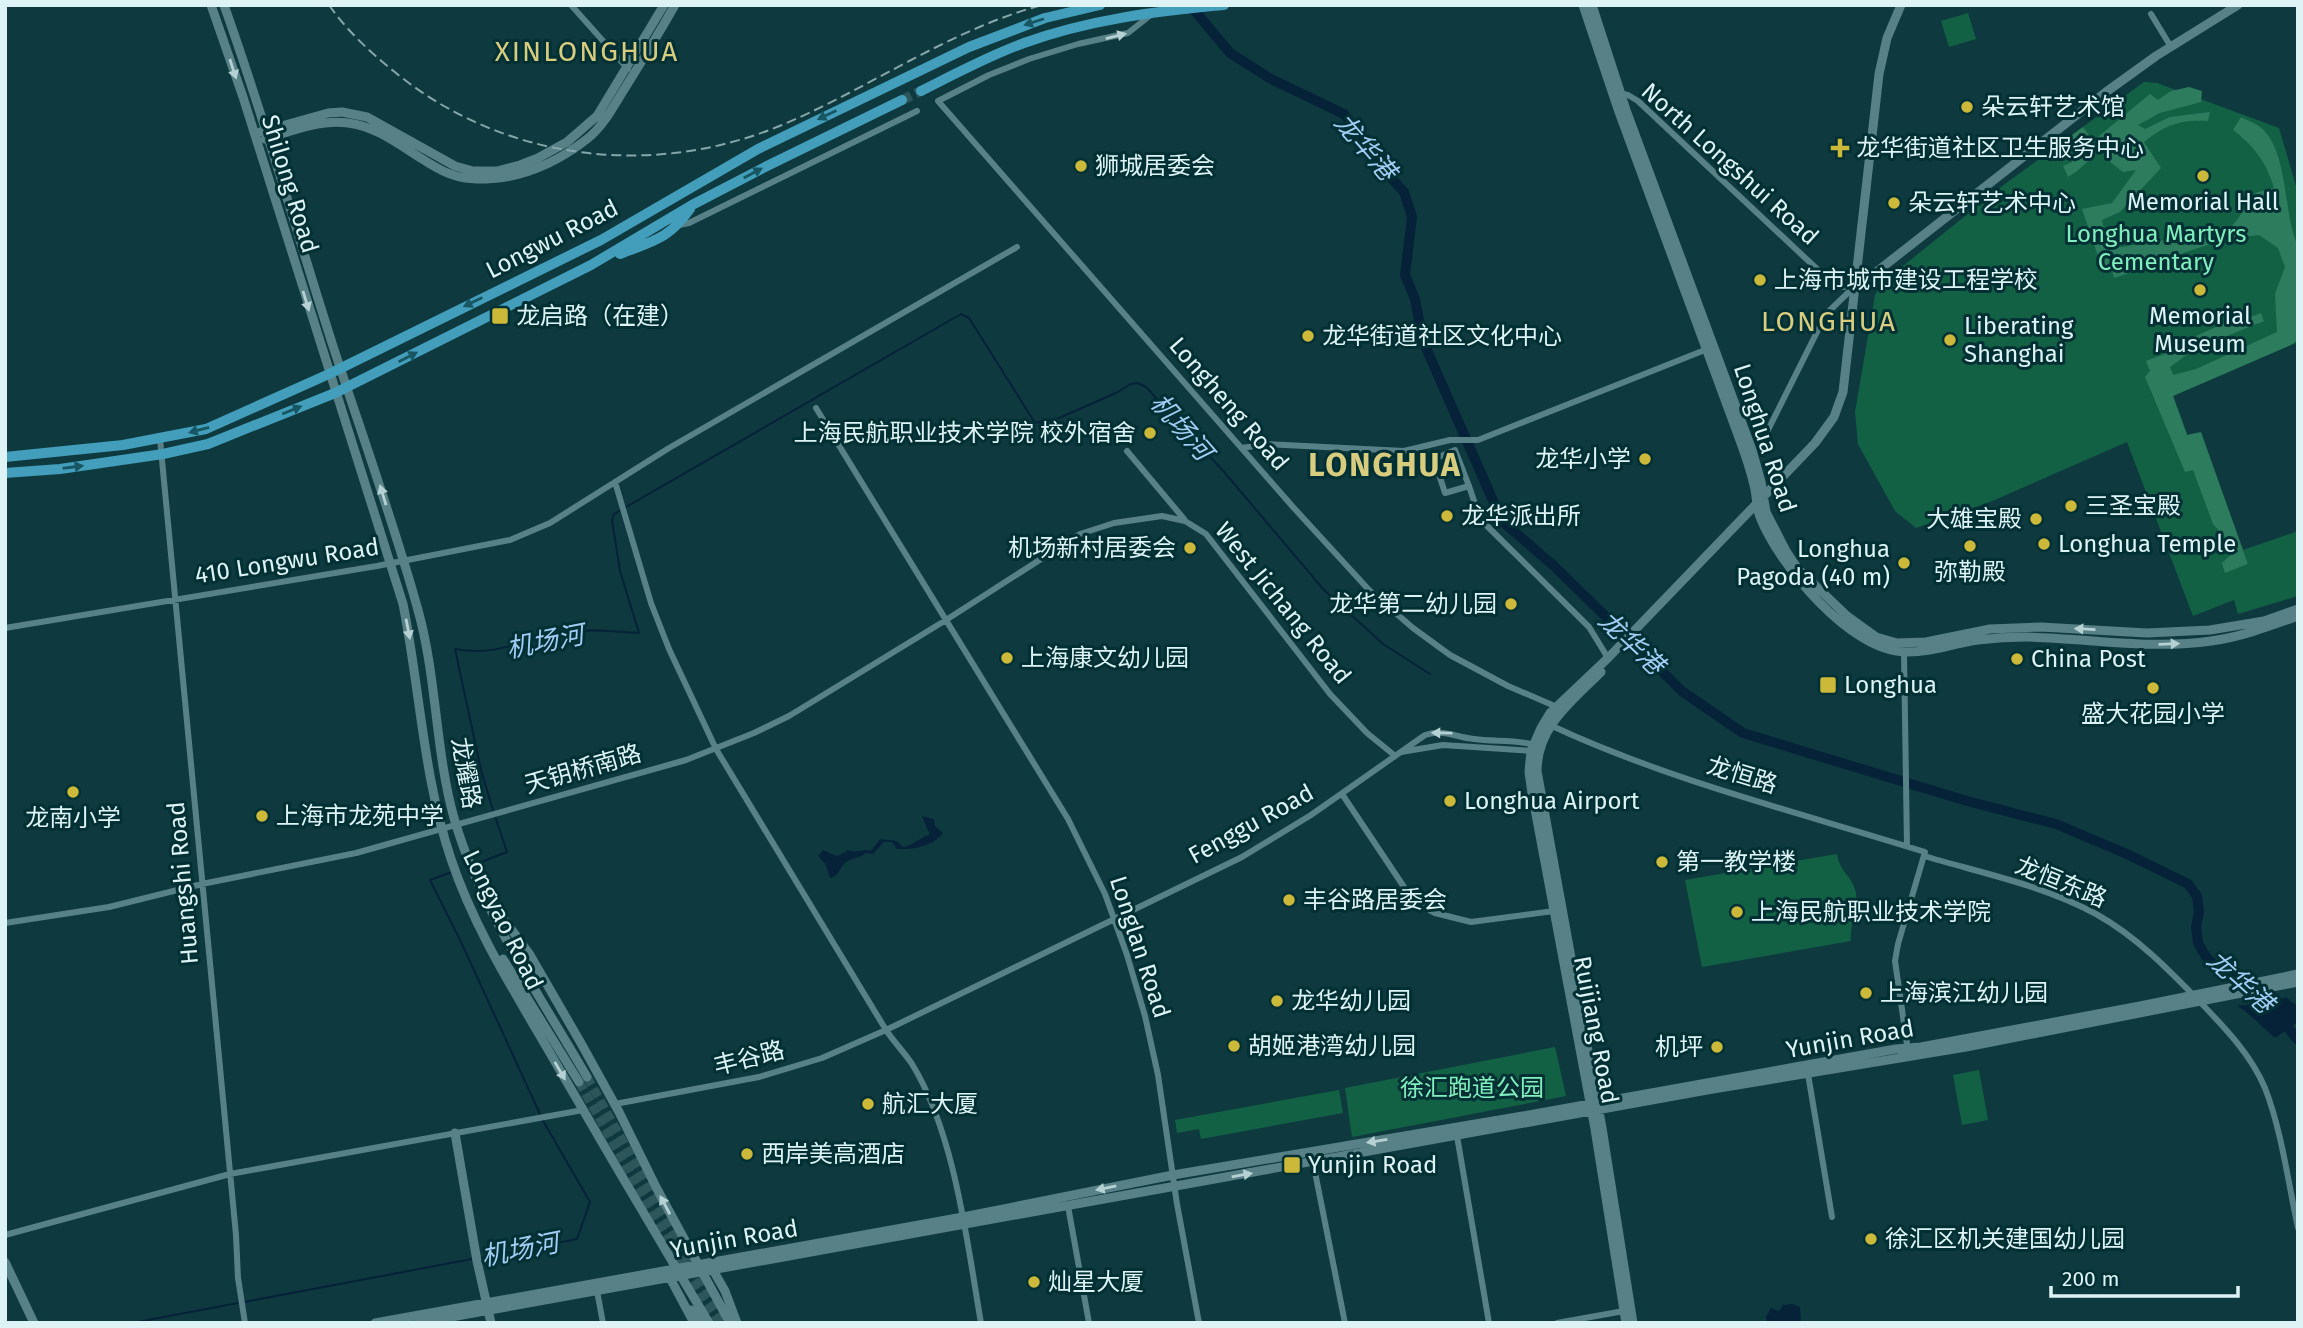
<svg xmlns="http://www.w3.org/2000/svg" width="2303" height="1328" viewBox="0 0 2303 1328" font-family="'Fira Sans','Noto Sans SC',sans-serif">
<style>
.green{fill:#136145}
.forest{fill:#2d7c5d}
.water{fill:#062239}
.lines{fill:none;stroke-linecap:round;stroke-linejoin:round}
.stream{stroke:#062239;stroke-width:2}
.river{stroke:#062239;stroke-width:10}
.secondary-tunnel{stroke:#2d565a;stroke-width:9;stroke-dasharray:9 4.5;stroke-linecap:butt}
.primary-tunnel{stroke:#2d565a;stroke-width:10;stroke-dasharray:10 5;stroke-linecap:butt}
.street{stroke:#578186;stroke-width:6}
.secondary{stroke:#578186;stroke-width:9}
.primary{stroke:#429eba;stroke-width:10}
.rail{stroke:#86a6a9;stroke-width:2;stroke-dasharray:10 5;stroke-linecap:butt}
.oneway{fill:#185663}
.oneway2{fill:#b5d1d4}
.poi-dot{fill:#ccb939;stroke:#013034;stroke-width:2.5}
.labels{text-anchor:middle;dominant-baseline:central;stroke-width:6;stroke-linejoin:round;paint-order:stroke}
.poi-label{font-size:24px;fill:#ddf3f5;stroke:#013034;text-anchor:start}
.street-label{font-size:24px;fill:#ddf3f5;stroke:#013034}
.park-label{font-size:24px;fill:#81eebe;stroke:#013034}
.water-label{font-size:26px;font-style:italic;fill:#a2cef6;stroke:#013034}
.quarter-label{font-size:28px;letter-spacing:2px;fill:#d8cc7e;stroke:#013034}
.district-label{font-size:32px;font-weight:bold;letter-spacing:2px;fill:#d8cc7e;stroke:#013034}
</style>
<rect width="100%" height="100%" fill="#0e3a3f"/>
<path class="green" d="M1968,13L1976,39L1949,47L1941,21Z
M2144,82L2157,83L2279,128L2298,193V342L2173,396L2237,568L2248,564L2243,550L2298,531V596L2238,614L2234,600L2193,616L2127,442L1990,502L1916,528L1895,511L1858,444L1855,412L1875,295L1883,282L2005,184Z
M1837,854C1840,873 1852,875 1856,893C1859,911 1849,924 1851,941L1702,967L1685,880Z
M1555,1047L1566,1096L1352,1137L1345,1088Z
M1979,1070L1988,1120L1962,1125L1953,1075Z
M1339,1090L1343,1113L1201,1139L1199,1129L1177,1133L1175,1120Z"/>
<path class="forest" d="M2189,87L2202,91L2201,102L2160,113L2138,125L2145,129L2170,117L2210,112L2208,121C2180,120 2167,124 2144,142L2161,168L2120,212L2102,220L2108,247C2124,249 2137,243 2153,241C2178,239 2207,244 2229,228C2236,224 2241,213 2246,206L2257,202L2255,193L2274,188C2267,163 2254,146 2233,130L2241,117C2247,120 2255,123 2260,127C2289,149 2283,216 2298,246V339L2293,344L2173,396L2187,435L2201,432L2248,564L2225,573L2222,563L2232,554L2225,537L2213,524L2193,470L2185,472L2145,377L2150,371L2146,361L2189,345V339L2241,316L2243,320L2261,313L2264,321L2195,349L2170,367L2173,375L2196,369L2277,332L2275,294L2285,267L2278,248L2259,235C2210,239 2161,263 2114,278L2111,266L2102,268L2082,209L2112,203L2136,170L2123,172L2110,162L2111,150L2105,146L2077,171L2068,177L2063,166L2072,162L2061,143L2083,127L2093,141L2150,94L2158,100L2171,91Z"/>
<path class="water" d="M922,816L934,819L935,826L943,833C934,846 912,850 897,849L892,842H884L873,854L866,853C859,859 852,857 845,863C838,869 840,876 830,878L826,865L818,856L823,850C838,856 834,859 848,850C856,854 864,848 871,851L880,839L897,841L903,847C914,846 920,836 930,835Z
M2286,997C2298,1009 2298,1000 2298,1022L2275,1038L2244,1010L2237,1006C2249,1004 2278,1001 2286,997Z
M1793,1304L1800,1307L1801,1323H1767L1766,1317L1771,1308L1779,1311L1783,1305Z"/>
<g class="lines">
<path class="stream" d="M626,507L961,314L969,318L1035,423L1059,418L1116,393L1131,384L1138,383L1146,387L1225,473L1324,590L1383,644L1430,674
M493,810L481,770L455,649C500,657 526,638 568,632C591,628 616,632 639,633L620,571L612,520L614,514L621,510
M473,865L507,852L495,816
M452,872L430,880L461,942L540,1114
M481,1258L577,1239L590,1202L542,1119
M244,1302L472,1259
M132,1323L238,1303"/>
<path class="river" d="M1190,5L1230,53L1271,79L1344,114L1355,129L1363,147L1404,192L1412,217L1405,275L1415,299L1423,341L1502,521L1554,566L1683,692L1743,733L1967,801L2056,824L2127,854L2188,884L2197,896L2199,912L2196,927L2198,943L2206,957L2218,969L2252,991L2271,1007L2298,1040"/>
<path class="secondary-tunnel" d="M587,1077L724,1323
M579,1082L715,1323"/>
<path class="primary-tunnel" d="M902,100L921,91"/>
<path class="street" d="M571,5L628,69
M1152,14L1128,33L1078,44L1029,59L989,75L938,101L1293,507L1369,590L1413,628L1450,655L1508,686L1557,707
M2151,14L2171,47
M1618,93L1628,95L1638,101L1833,284L1843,287L1855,286
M679,225L689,223L917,111
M816,408L1068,819L1105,894L1127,955L1145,1016L1158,1075L1177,1204L1199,1323
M160,439L236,1235L238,1278L245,1323
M1761,444L1826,314L1854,287
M1242,448L1266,444L1404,451L1450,440H1478L1710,348
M1127,451L1184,519
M615,482L651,603L669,649L716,749L886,1030C894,1042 904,1052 912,1064C955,1134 967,1242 981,1323
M1469,486L1455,450L1434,459L1445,493L1469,486L1480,519L1589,627L1608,658
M5,628L377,566L510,540L550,523L669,448L1017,247
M1904,653L1907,846
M1550,725C1667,780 1801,813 1925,852L1898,944L1895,961L1908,1051
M1401,752L1443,745L1532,751
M1342,794L1404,887L1420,905L1435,913L1471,922L1554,911
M1924,856C1981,873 2043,885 2096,914C2136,936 2170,971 2201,1003C2226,1029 2251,1055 2265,1088C2282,1132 2288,1182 2298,1228
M5,923L109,907L202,884L356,853L686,760L754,733L789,716L946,620L1080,534L1114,523L1162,516L1185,521L1206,534L1330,694L1367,733L1394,755
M1808,1074L1832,1217
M615,1104L759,1077L822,1058L886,1030L1242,857L1311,815L1425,735C1444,729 1455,737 1474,739C1494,742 1515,739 1535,745
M1457,1136L1489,1323
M1313,1162L1345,1323
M1068,1206L1089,1323
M5,1235L230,1174L583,1110
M597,1291L603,1323
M1557,1323L1624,1311"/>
<path class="secondary" d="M211,5L243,97L403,604C420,689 423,776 451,859C474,928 514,991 550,1053C602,1143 655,1233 709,1323
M224,5C264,117 296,230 332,343C361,432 393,520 418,610C437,678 435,750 454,818C480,909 540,996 587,1077
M1583,5L1619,112L1738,435C1744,451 1750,468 1754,485C1757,496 1756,507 1760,517C1779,565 1850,651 1905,652C1930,653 1954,643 1978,640C1994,638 2011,637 2026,637C2088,638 2149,650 2211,641C2241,637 2270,626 2298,616
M1592,5L1626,110L1752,450L1761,482L1766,512L1786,551L1798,569L1847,616L1876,637L1897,643L1926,642L1990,629L2041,627L2147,633L2210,630L2264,621L2298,609
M260,132L328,113L342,112L367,117L455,166L473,171H497L520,165L538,158L567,142L597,116L664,5
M265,139C291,131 321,119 348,123C383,127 412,156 443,171C463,181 484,180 506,177C535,172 564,157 587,139C604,126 614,105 625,88C642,61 659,33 675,5
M1855,286L1875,273L2106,92L2156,56L2238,5
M1601,672C1572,701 1537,727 1537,771L1602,1128L1633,1323
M498,915L506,922L530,955L582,1045L619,1112L657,1189L730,1323
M503,959L579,1082
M455,1133L477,1261L491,1323
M5,1262L34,1323
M713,1270L725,1291L737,1323
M670,1278L694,1323
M691,1310L702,1323
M375,1323L963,1217L1173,1175L1523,1116L1896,1049L1921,1047L2140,1006L2298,974
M418,1323L1707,1090L1966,1047L2298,982
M1626,1323L1595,1129L1532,793L1529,772L1531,751L1541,728L1550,713L1608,658L1815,443L1834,417L1843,392L1879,74L1887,38L1901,5"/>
<path class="primary" d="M921,91C955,74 988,56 1024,43C1088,20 1156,11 1224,5
M620,254C653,241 669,239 690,209
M5,457L123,445L206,429L329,374L601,240L758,149L969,47L1045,18L1100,5
M5,473L60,469L163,454L208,444L335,393L591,265L692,205L767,166L902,100"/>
<path class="rail" d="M329,5C348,32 371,53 396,73C504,161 653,179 782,125C870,88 949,30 1042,5"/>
</g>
<defs><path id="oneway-solid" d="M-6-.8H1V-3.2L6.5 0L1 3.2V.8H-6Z" transform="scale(1.75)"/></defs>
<g class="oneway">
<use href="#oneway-solid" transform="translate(1034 22) rotate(162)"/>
<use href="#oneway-solid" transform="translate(827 115) rotate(154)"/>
<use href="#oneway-solid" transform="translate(753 173) rotate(-28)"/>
<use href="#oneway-solid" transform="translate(473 302) rotate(154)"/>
<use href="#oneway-solid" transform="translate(408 357) rotate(-27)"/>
<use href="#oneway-solid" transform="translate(292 410) rotate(-22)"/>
<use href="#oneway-solid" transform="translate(199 430) rotate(165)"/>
<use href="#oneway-solid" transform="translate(73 467) rotate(-8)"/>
</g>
<g class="oneway2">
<use href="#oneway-solid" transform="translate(1116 36) rotate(-14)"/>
<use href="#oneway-solid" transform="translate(233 69) rotate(72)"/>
<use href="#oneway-solid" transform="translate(306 301) rotate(73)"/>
<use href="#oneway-solid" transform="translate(383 495) rotate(-107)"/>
<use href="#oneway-solid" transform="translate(408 629) rotate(79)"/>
<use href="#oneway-solid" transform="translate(2085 629) rotate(-177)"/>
<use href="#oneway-solid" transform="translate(2169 644) rotate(-2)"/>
<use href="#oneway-solid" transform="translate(1442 733) rotate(-179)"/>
<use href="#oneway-solid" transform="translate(560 1071) rotate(60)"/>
<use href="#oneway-solid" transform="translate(1377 1141) rotate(171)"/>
<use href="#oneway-solid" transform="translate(1242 1175) rotate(-10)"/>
<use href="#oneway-solid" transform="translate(1106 1188) rotate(168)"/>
<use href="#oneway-solid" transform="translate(665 1205) rotate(-118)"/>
</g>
<g class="poi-dot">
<circle cx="1967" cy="107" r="7"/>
<path d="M1836.5 137.5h7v7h7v7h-7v7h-7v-7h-7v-7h7z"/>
<circle cx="1081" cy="166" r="7"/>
<circle cx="2203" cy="176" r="7"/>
<circle cx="1894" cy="203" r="7"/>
<circle cx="1760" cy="280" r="7"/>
<circle cx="2200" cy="290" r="7"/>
<rect x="491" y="307" width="18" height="18" rx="3.5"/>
<circle cx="1308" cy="336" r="7"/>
<circle cx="1950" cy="340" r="7"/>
<circle cx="1150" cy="433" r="7"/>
<circle cx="1645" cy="459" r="7"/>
<circle cx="2071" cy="506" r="7"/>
<circle cx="1447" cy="516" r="7"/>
<circle cx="2036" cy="519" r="7"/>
<circle cx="2044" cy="544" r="7"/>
<circle cx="1970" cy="546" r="7"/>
<circle cx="1190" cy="548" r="7"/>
<circle cx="1904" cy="563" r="7"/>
<circle cx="1511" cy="604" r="7"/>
<circle cx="1007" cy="658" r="7"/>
<circle cx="2017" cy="659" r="7"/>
<rect x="1819" y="676" width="18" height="18" rx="3.5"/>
<circle cx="2153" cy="688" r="7"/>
<circle cx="73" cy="792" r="7"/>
<circle cx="1450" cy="801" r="7"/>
<circle cx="262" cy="816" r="7"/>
<circle cx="1662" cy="862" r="7"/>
<circle cx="1289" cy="900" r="7"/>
<circle cx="1737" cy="912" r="7"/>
<circle cx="1866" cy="993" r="7"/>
<circle cx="1277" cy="1001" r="7"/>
<circle cx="1234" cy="1046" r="7"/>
<circle cx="1717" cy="1047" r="7"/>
<circle cx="868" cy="1104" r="7"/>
<circle cx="747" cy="1154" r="7"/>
<rect x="1283" y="1156" width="18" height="18" rx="3.5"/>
<circle cx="1871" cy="1239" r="7"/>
<circle cx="1034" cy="1282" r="7"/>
</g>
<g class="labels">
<g class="poi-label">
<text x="1981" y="107">朵云轩艺术馆</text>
<text x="1856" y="148">龙华街道社区卫生服务中心</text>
<text x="1095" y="166">狮城居委会</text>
<text x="2203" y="202" text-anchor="middle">Memorial Hall</text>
<text x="1908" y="203">朵云轩艺术中心</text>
<text x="1774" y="280">上海市城市建设工程学校</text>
<text x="516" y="316">龙启路（在建）</text>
<text x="2200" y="316" text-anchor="middle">Memorial<tspan x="2200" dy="28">Museum</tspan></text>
<text x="1964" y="326">Liberating<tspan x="1964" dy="28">Shanghai</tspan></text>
<text x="1322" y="336">龙华街道社区文化中心</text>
<text x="1136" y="433" text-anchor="end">上海民航职业技术学院 校外宿舍</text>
<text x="1631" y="459" text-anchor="end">龙华小学</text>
<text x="2085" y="506">三圣宝殿</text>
<text x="1461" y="516">龙华派出所</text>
<text x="2022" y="519" text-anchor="end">大雄宝殿</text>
<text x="2058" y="544">Longhua Temple</text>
<text x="1176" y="548" text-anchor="end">机场新村居委会</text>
<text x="1890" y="549" text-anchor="end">Longhua<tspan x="1890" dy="28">Pagoda (40 m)</tspan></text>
<text x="1970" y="572" text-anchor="middle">弥勒殿</text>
<text x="1497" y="604" text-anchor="end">龙华第二幼儿园</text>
<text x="1021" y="658">上海康文幼儿园</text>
<text x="2031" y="659">China Post</text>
<text x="1844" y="685">Longhua</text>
<text x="2153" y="714" text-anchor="middle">盛大花园小学</text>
<text x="1464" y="801">Longhua Airport</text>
<text x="276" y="816">上海市龙苑中学</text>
<text x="73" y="818" text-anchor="middle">龙南小学</text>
<text x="1676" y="862">第一教学楼</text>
<text x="1303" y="900">丰谷路居委会</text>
<text x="1751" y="912">上海民航职业技术学院</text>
<text x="1880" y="993">上海滨江幼儿园</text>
<text x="1291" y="1001">龙华幼儿园</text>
<text x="1248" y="1046">胡姬港湾幼儿园</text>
<text x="1703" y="1047" text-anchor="end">机坪</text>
<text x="882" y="1104">航汇大厦</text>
<text x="761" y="1154">西岸美高酒店</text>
<text x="1308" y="1165">Yunjin Road</text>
<text x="1885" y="1239">徐汇区机关建国幼儿园</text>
<text x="1048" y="1282">灿星大厦</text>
</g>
<g class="street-label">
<text transform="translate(1730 164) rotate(42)">North Longshui Road</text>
<text transform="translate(290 184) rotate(73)">Shilong Road</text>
<text transform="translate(552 239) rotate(-27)">Longwu Road</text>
<text transform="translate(1229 404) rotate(49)">Longheng Road</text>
<text transform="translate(1765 438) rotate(72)">Longhua Road</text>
<text transform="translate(287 561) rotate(-9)">410 Longwu Road</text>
<text transform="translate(1283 603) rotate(51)">West Jichang Road</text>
<text transform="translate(583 769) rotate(-16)">天钥桥南路</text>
<text transform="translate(466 773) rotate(80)">龙耀路</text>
<text transform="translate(1742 775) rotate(17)">龙恒路</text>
<text transform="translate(1251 824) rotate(-29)">Fenggu Road</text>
<text transform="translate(2061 882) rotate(22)">龙恒东路</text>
<text transform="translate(183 883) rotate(-95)">Huangshi Road</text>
<text transform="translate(503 920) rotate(64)">Longyao Road</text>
<text transform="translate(1140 947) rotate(72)">Longlan Road</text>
<text transform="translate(1596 1030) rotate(79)">Ruijiang Road</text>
<text transform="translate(1850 1039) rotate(-10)">Yunjin Road</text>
<text transform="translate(749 1058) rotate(-14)">丰谷路</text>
<text transform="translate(734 1239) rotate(-10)">Yunjin Road</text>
</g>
<g class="park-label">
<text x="2156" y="234">Longhua Martyrs<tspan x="2156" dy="28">Cementary</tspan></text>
<text x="1472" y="1088">徐汇跑道公园</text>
</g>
<g class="water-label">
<text transform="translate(1365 147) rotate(49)">龙华港</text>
<text transform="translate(1181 427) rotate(49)">机场河</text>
<text transform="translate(545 642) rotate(-11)">机场河</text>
<text transform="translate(1631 643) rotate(43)">龙华港</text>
<text transform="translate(2240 982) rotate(42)">龙华港</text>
<text transform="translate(520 1250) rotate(-11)">机场河</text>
</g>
<g class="quarter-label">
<text x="587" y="51">XINLONGHUA</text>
<text x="1829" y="321">LONGHUA</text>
</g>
<g class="district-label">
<text x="1385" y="465">LONGHUA</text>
</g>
</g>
<rect width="2303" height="1328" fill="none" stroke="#ddf3f5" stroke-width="14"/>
<path d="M2051 1286v10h187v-10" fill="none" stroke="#ddf3f5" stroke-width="3.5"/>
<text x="2062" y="1286" font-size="21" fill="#ddf3f5" stroke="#013034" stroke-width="5" paint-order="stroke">200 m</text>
</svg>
